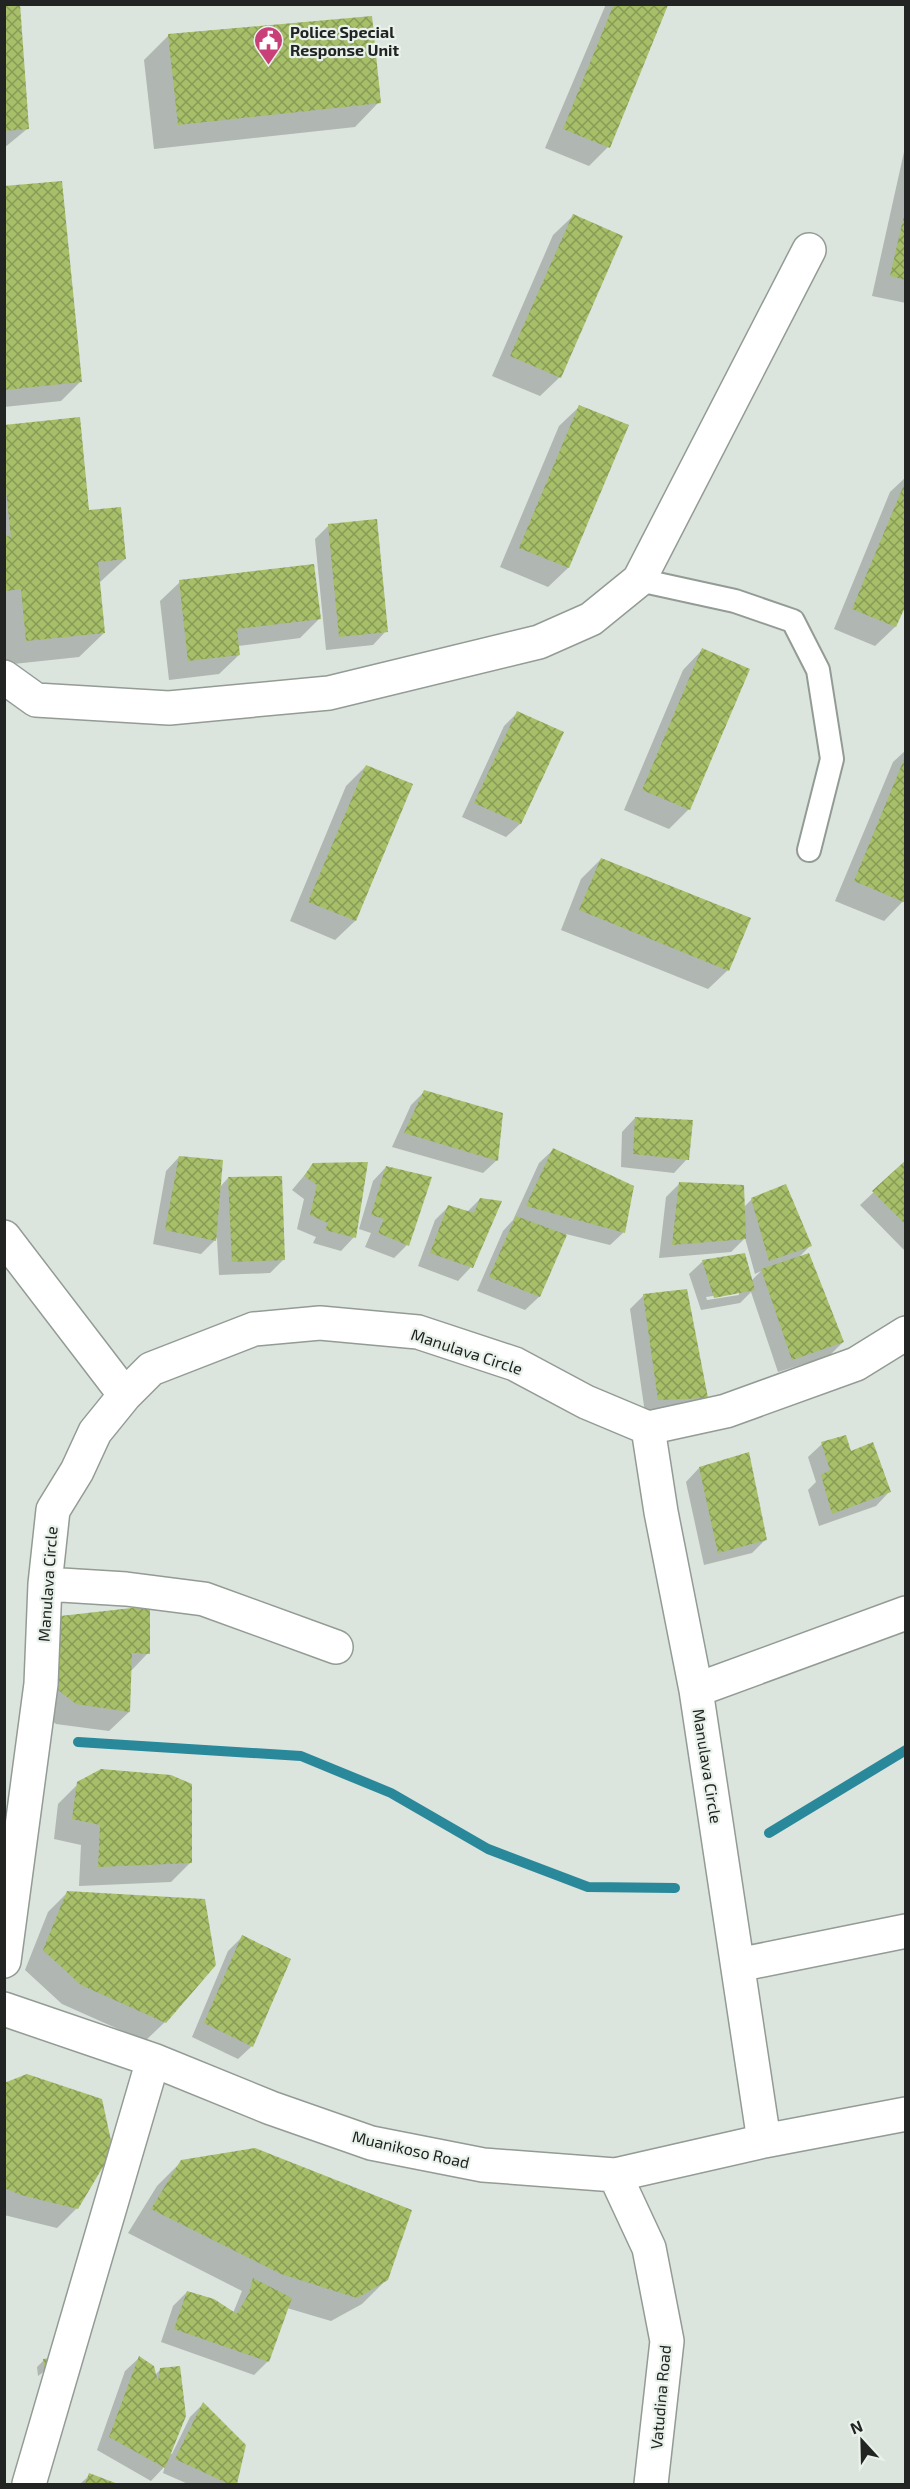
<svg xmlns="http://www.w3.org/2000/svg" width="910" height="2489" viewBox="0 0 910 2489" font-family="'Exo 2',sans-serif">
<style>
.shadow{fill:#0003;fill-rule:evenodd}
.lines{fill:none;stroke-linecap:round;stroke-linejoin:round}
.stream{stroke:#298899;stroke-width:10}
.building{fill:url(#building-cross-hatch)}
.service-casing{stroke:#939b95;stroke-width:26}
.minor-casing{stroke:#939b95;stroke-width:36}
.service{stroke:#fff;stroke-width:22}
.minor{stroke:#fff;stroke-width:33}
.labels{text-anchor:middle;dominant-baseline:central;stroke-width:4.5;stroke-linejoin:round;paint-order:stroke}
.poi-label{font-size:16px;font-weight:bold;fill:#212422;stroke:#e9f1eb;text-anchor:start}
.street-label{font-size:16px;fill:#212422;stroke:#e9f1eb}
</style>
<defs>
<pattern id="building-cross-hatch" width="8" height="8" patternUnits="userSpaceOnUse" patternTransform="scale(1.5)"><rect width="8" height="8" fill="#a8bf69"/><path d="M0 0l8 8M0 8l8-8" fill="none" stroke="#889b56"/></pattern>
</defs>
<rect width="100%" height="100%" fill="#dce4de"/>
<path class="shadow" d="M4,4L27,129L4,148Z
M606,4L666,6L608,147L589,166L545,148Z
M169,35L379,102L355,127L154,149L144,60Z
M906,143V303L872,296Z
M4,188L80,382L61,401L4,407Z
M573,216L560,377L540,396L492,376L553,235Z
M579,407L627,426L568,568L548,587L500,567L559,426Z
M4,426L88,511L125,559L99,583L104,633L79,657L4,665Z
M906,477V601L895,627L875,646L834,629L890,492Z
M329,525L386,631L373,645L326,650L315,539Z
M180,582L319,619L300,638L238,646L239,655L219,674L169,680L160,601Z
M702,650L689,809L669,829L624,810L683,670Z
M517,713L562,733L520,824L506,837L462,817L504,726Z
M906,750V898L884,921L835,901L893,762Z
M366,766L411,785L355,921L335,940L290,921L346,786Z
M601,859L728,970L708,989L561,930L581,879Z
M425,1091L497,1160L483,1173L392,1147L411,1105Z
M635,1118L687,1159L674,1173L621,1167L622,1132Z
M553,1150L624,1232L610,1245L566,1234L539,1297L525,1310L477,1291L503,1231L513,1220L539,1163Z
M179,1157L219,1188L228,1178L284,1259L270,1273L219,1275L217,1238L201,1254L153,1244L166,1171Z
M906,1162V1252L860,1205Z
M314,1164L354,1237L341,1251L313,1243L316,1237L297,1229L304,1199L292,1190Z
M386,1167L407,1245L394,1258L365,1247L371,1233L359,1229L373,1181Z
M679,1184L744,1207L752,1199L810,1246L797,1259L843,1342L829,1356L778,1372L751,1292L740,1303L701,1310L689,1274L703,1261L751,1281L761,1271L755,1274L745,1238L731,1252L659,1258L666,1197ZM739,1292V1295L707,1300L706,1297Z
M480,1199L471,1267L458,1281L418,1266L435,1220L449,1206L467,1212Z
M644,1295L706,1397L693,1411L645,1413L630,1309Z
M822,1444L850,1453L889,1492L876,1506L819,1526L808,1490L816,1482L808,1457Z
M699,1468L766,1539L752,1553L704,1565L686,1482Z
M41,1637L148,1653L130,1672L129,1712L109,1731L56,1724L34,1706Z
M78,1784L190,1863L171,1882L79,1886L81,1845L54,1839L58,1804Z
M68,1892L165,2022L145,2041L62,2004L25,1970L48,1912Z
M242,1937L252,2046L238,2059L192,2037L228,1951Z
M4,2084L77,2208L57,2228L4,2215Z
M182,2161L387,2279L362,2304L331,2321L287,2308L268,2361L254,2375L161,2342L173,2306L187,2292L233,2313L242,2291L128,2233L157,2186Z
M139,2358L155,2375L161,2369L170,2453L172,2454L190,2417L203,2404L244,2445L236,2484H188L163,2473L165,2466L151,2481L97,2450L125,2371Z
M44,2360L50,2367L38,2376L37,2367Z
M90,2475L115,2484H80Z"/>
<g class="lines">
<path class="stream" d="M78,1742L301,1756L391,1793L488,1849L588,1887L675,1888
M769,1833L906,1750"/>
</g>
<path class="building" d="M4,4H20L29,129L4,131Z
M614,4L668,5L610,148L563,129Z
M372,16L381,103L178,125L168,34Z
M62,181L82,382L4,390V186Z
M905,211H906V280L890,276Z
M573,214L623,236L561,378L510,356Z
M579,405L629,425L569,568L519,548Z
M80,417L89,510L121,507L126,559L98,562L105,633L26,641L21,589L6,591L4,576V535L11,537L4,472V425Z
M906,480V605L896,627L852,609Z
M377,519L388,632L339,637L328,524Z
M314,564L321,619L237,629L240,655L188,661L179,580Z
M702,648L750,669L690,810L642,790Z
M517,711L564,732L521,824L474,803Z
M905,757H906V903L854,881Z
M366,765L413,784L356,921L308,902Z
M601,858L751,918L729,971L579,910Z
M424,1090L503,1113L498,1161L404,1133Z
M635,1117L693,1120L689,1160L633,1154Z
M553,1148L634,1186L625,1233L526,1206Z
M179,1156L223,1160L216,1241L165,1230Z
M906,1160V1225L872,1191Z
M368,1162L356,1238L325,1230L328,1223L310,1215L317,1185L304,1176L313,1163Z
M386,1166L432,1177L409,1246L378,1233L384,1219L371,1215Z
M282,1176L285,1260L232,1262L228,1177Z
M679,1182L744,1185L746,1239L672,1245Z
M786,1184L812,1246L769,1261L751,1198Z
M480,1198L502,1201L473,1268L430,1253L448,1205L474,1213Z
M516,1216L567,1235L540,1297L489,1277Z
M745,1253L755,1290L714,1298L702,1260Z
M809,1253L844,1342L792,1360L761,1269Z
M687,1289L708,1398L658,1400L643,1294Z
M846,1435L851,1451L873,1442L891,1492L832,1514L821,1475L830,1470L821,1442Z
M749,1452L767,1540L718,1553L699,1467Z
M150,1606V1654L132,1653L130,1712L76,1704L53,1686L60,1616Z
M101,1769L171,1775L192,1784V1863L98,1867L100,1825L72,1819L77,1782Z
M67,1891L205,1899L216,1965L166,2023L81,1985L43,1950Z
M242,1935L291,1959L253,2047L204,2023Z
M27,2074L102,2099L113,2150L78,2209L21,2195L4,2188V2083Z
M255,2148L412,2210L388,2280L357,2298L281,2274L151,2209L181,2160Z
M253,2278L292,2298L269,2362L174,2329L187,2291L214,2299L237,2314L249,2293Z
M139,2356L154,2366L158,2382L160,2368L180,2366L186,2416L165,2468L109,2437Z
M50,2358L51,2368L45,2370L43,2359Z
M203,2402L246,2445L237,2484H229L175,2459Z
M89,2473L118,2484H85Z"/>
<g class="lines">
<defs>
<path id="service" d="M639,580L735,601L793,621L818,670L832,759L809,850"/>
<path id="minor" d="M4,677L36,700L169,708L329,693L539,642L591,619L639,580L809,250
M4,1237L125,1395
M648,1428L726,1411L856,1364L906,1333
M45,1584L126,1589L204,1599L336,1647
M696,1690L906,1613
M4,1961L41,1684L45,1584L53,1510L77,1471L95,1432L125,1395L151,1369L254,1329L320,1323L418,1332L515,1364L586,1402L648,1428L661,1512L696,1690L764,2141
M738,1965L906,1931
M4,2009L153,2060L271,2108L371,2143L483,2165L615,2175L764,2141L906,2114
M615,2175L649,2248L667,2341L651,2484
M29,2484L153,2060"/>
</defs>
<use href="#service" class="service-casing"/>
<use href="#minor" class="minor-casing"/>
<use href="#service" class="service"/>
<use href="#minor" class="minor"/>
</g>
<defs>
<symbol id="civic-pin" viewBox="-11 -11 22 30"><path d="M0 17L-7.5 6A9.5 9.5 0 1 1 7.5 6Z" fill="#c94079" stroke="#e9f1eb"/><path d="M-.6-6.5H3V-4.5H.6V-3L4-1V1h2V6H-6V1h2V-1L-.6-3ZM-1.2 2.5V6h2.4V2.5Z" fill="#fff"/></symbol>
</defs>
<g fill-rule="evenodd">
<use href="#civic-pin" x="252" y="24" width="33" height="45"/>
</g>
<g class="labels">
<g class="poi-label">
<text x="290" y="31">Police Special<tspan x="290" dy="18">Response Unit</tspan></text>
</g>
<g class="street-label">
<text transform="translate(467 1351) rotate(18)">Manulava Circle</text>
<text transform="translate(47 1584) rotate(-86)">Manulava Circle</text>
<text transform="translate(708 1766) rotate(81)">Manulava Circle</text>
<text transform="translate(411 2149) rotate(13)">Muanikoso Road</text>
<text transform="translate(660 2397) rotate(-85)">Vatudina Road</text>
</g>
</g>
<rect width="910" height="2489" fill="none" stroke="#212422" stroke-width="12"/>
<g transform="translate(862 2441) rotate(338)" stroke="#e9f1eb" stroke-width="4.5" paint-order="stroke">
<path d="M0-4.5L10 22L0 15L-10 22Z" fill="#212422"/>
<text y="-9" font-size="16" font-weight="bold" text-anchor="middle" fill="#212422">N</text>
</g>
</svg>
